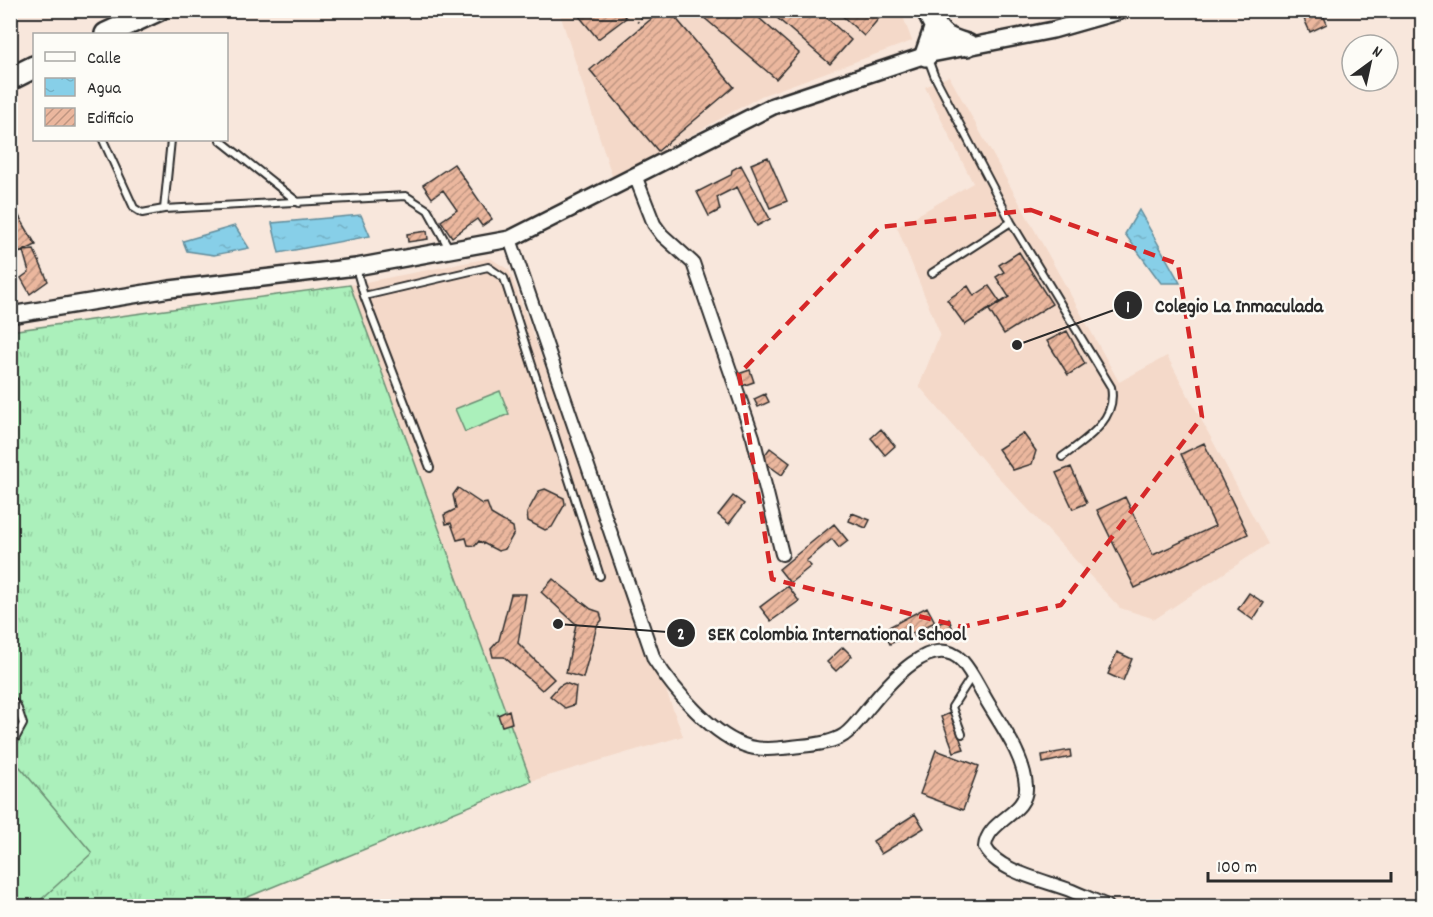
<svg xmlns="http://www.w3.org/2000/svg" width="1433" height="917" viewBox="0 0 1433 917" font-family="Dekko,sans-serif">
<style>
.built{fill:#f4d9c9}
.grass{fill:url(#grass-tufts);stroke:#6b8e73;stroke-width:1.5}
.pitch{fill:#abf0bb;stroke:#6b8e73;stroke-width:1.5}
.water{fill:url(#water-ripples);stroke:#628d9c;stroke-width:1.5}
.building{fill:url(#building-hatch);stroke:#2b2b2b;stroke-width:1.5}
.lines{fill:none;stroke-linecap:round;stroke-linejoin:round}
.service-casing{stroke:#2b2b2b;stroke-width:10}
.minor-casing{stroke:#2b2b2b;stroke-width:16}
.tertiary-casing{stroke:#2b2b2b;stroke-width:20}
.trunk-casing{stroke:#2b2b2b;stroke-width:26}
.path{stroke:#2b2b2b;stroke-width:2;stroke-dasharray:1.5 4.5;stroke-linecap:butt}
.service{stroke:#fdfcf7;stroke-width:6}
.minor{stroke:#fdfcf7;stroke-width:12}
.tertiary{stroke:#fdfcf7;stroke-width:15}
.trunk{stroke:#fdfcf7;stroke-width:21}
.marked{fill:none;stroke:#d62828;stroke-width:4.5;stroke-dasharray:12 8;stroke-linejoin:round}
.leader{fill:none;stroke:#2b2b2b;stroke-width:2}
.callout-dot{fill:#2b2b2b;stroke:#fdfcf7;stroke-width:2}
.mark-label{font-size:18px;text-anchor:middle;font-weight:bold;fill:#fff}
.callout-label{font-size:20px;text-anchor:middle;font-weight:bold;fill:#2b2b2b;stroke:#fdfcf7;stroke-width:5;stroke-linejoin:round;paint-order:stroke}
</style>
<defs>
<pattern id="grass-tufts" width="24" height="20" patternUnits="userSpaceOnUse" patternTransform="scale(1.5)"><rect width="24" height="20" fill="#abf0bb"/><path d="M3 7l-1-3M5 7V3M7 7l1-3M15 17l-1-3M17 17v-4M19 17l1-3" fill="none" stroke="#93cea1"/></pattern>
<pattern id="water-ripples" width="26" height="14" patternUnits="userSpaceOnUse" patternTransform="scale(1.5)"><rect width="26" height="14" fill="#87cfe8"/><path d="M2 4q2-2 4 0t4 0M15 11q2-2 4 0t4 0" fill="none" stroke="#75b2c7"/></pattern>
<pattern id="building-hatch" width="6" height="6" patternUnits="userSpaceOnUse" patternTransform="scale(1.5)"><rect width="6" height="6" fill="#ebb79e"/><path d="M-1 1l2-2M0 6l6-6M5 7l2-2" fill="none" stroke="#bf9581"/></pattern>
</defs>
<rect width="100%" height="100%" fill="#f8e7dc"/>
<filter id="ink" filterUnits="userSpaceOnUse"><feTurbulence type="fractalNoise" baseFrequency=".0167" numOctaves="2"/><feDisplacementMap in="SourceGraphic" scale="12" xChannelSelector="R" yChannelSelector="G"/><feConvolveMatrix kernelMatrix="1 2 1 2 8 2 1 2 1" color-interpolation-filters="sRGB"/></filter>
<g filter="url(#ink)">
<path class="built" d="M559,11H901L912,41L761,96L613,179Z
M949,76L1119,382L1167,356L1268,544L1155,619L1120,608L987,465L919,386L940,334L897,227L973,183L925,87Z
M490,258L509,270L683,736L531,781L350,285Z"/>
<path class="grass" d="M350,285L531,781L226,906H11L10,331Z"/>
<path class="pitch" d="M500,391L509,414L465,432L455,409Z
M20,767L92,853L34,906H11V775Z"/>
<path class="water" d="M1139,210L1180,283H1161L1125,234Z
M361,215L370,236L279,253L272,223Z
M235,226L249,248L214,255L187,251L183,241Z"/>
<path class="building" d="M574,10H619L626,18L598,39Z
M662,10H669L734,87L658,151L590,70Z
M707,10H750L799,53L776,79L702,16Z
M768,10H818L851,40L830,64Z
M836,10H886L864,36Z
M1300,10H1321L1327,24L1310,32Z
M768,157L787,201L770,208L751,164Z
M454,164L492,219L482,226L477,219L452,237L441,221L457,210L443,190L432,198L423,185Z
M741,165L770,219L757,226L737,187L717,197L720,210L709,216L697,192L731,175L732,170Z
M10,201L36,245L10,257Z
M427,231L428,239L408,242L407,234Z
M34,250L48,281L30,294L21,278L29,272L23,251Z
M1019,252L1052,304L1004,334L989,310L1009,297L996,277L1004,272L999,265Z
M968,286L974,296L989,286L1000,302L965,325L947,300Z
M1067,331L1085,364L1068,375L1047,341Z
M750,370L754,382L739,387L735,375Z
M765,394L769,402L758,407L754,399Z
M881,429L895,446L885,455L871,438Z
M1023,433L1036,451L1032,464L1013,470L998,449Z
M1204,443L1248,534L1135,588L1097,510L1125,497L1153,555L1215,526L1181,454Z
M770,448L790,463L782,475L761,460Z
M1071,467L1087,503L1073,509L1056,473Z
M458,488L482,504L487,503L491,514L513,527L514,533L505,549L498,551L479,541L475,546L468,545L466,538L457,540L451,523L446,524L444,515L456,509L453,495Z
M545,489L564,498L565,504L552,527L545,530L528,521L527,513L539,491Z
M733,496L744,504L729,524L718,515Z
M852,513L870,520L866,528L849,521Z
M834,524L848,541L839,548L832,539L806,561L811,566L790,583L779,569Z
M553,579L591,609L600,612L602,620L597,626L583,678L566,673L576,624L541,592Z
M788,586L799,601L771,621L760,607Z
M1249,593L1264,603L1253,620L1238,609Z
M511,594H526L518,643L554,679L542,690L504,657H493L491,649L499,640Z
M927,607L935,622L890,644L883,630Z
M949,619L954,632L938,638L933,626Z
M927,630L929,636L917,641L914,635Z
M843,647L852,656L836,671L827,662Z
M1117,652L1132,659L1123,681L1108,674Z
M565,683L576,687L574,705L565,708L550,696L559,686Z
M509,710L512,723L502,726L498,715Z
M950,713L964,749L954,752L941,717Z
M936,750L979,766L963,810L920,794Z
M1070,750L1071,757L1043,763L1042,755Z
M915,814L924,828L881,854L873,841Z"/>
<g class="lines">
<defs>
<path id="service" d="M927,56L934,75L1011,222L1111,387C1118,420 1085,440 1062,457
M103,140L134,208L142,213L164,209L406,196L428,210L450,250
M220,140L299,203
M164,209L171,140
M356,268L364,296L430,468
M932,273L1011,222
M364,296L488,267L504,278L600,576
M10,699L17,706L23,724L10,748
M962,734L952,707L972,676"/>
<path id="minor" d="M636,178L654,224L662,235L693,263L753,437L782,554
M510,239L654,659C674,690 713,737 750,747C765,751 784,748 800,746C814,745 832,743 844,735C854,728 863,714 871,705C888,684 933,630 962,661C971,671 977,684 984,696C999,723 1024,754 1026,786C1028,815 987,819 985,847C997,872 1048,881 1072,891C1084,896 1095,901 1107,906"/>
<path id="tertiary" d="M10,315L170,289L356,267L510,239L773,106L926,55L1053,30L1123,10"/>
<path id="trunk" d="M928,10C937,34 942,38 967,45
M106,34L158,10
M926,55L935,29
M10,79L34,67"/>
</defs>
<use href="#service" class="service-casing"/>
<use href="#minor" class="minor-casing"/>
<use href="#tertiary" class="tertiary-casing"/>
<use href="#trunk" class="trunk-casing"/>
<path class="path" d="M676,10L682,17L688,10
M642,27L637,21L652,10"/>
<use href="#service" class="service"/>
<use href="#minor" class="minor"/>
<use href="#tertiary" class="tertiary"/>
<use href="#trunk" class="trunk"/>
</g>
</g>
<path class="marked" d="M1031,210L1178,264L1202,417L1061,605L962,627L772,579L739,374L880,227Z"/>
<path class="leader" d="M1017 345L1128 305M558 624L681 633"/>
<g class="callout-dot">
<circle cx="1017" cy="345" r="6"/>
<circle cx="558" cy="624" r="6"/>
<circle cx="1128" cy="305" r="15"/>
<circle cx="681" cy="633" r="15"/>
</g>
<g class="mark-label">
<text x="1128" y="312">1</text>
<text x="681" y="639">2</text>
</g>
<g class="callout-label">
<text x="1239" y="312">Colegio La Inmaculada</text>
<text x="837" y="640">SEK Colombia International School</text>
</g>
<rect width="1433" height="917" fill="none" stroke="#fdfcf7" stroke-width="36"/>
<rect x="18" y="18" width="1397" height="881" fill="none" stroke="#2b2b2b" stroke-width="2" filter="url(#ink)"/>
<rect x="33" y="33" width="195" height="108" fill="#fdfcf7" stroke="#a9a8a5" stroke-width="1.5"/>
<rect x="45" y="52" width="30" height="9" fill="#fdfcf7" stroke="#a9a8a5" stroke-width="1.5"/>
<text x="87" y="63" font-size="18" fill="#2b2b2b">Calle</text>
<rect x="45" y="78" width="30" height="18" fill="url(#water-ripples)" stroke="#a9a8a5" stroke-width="1.5"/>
<text x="87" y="93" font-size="18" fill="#2b2b2b">Agua</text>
<rect x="45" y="108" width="30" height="18" fill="url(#building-hatch)" stroke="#a9a8a5" stroke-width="1.5"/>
<text x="87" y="123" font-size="18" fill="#2b2b2b">Edificio</text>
<g transform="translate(1370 63) rotate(33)"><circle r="28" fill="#fdfcf7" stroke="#a9a8a5" stroke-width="1.5"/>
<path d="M0-4.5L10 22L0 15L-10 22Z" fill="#2b2b2b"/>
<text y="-9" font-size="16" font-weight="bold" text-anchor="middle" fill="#2b2b2b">N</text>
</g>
<path d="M1208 872v9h183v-9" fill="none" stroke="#2b2b2b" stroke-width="3"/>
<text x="1217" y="872" font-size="18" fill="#2b2b2b" stroke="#fdfcf7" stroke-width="4.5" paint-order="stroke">100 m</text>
</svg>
